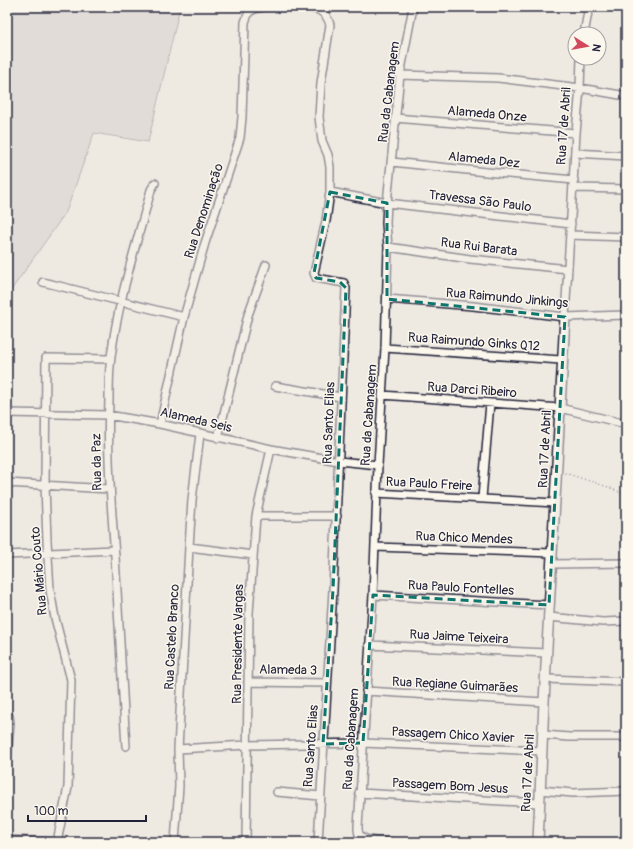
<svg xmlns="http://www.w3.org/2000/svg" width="633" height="849" viewBox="0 0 633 849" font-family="Pangolin,sans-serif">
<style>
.green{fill:#d0cdc9;stroke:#797882}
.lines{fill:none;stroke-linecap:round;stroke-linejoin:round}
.street-casing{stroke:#22223b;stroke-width:10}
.secondary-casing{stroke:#22223b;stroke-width:12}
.path{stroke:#22223b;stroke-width:1.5;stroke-dasharray:1 3;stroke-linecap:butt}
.street{stroke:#fbf7ec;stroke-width:7}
.secondary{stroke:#fbf7ec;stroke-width:9}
.marked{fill:none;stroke:#0f766e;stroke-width:3;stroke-dasharray:8 5;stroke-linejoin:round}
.labels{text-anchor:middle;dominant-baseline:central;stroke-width:3;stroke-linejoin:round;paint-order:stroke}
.street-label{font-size:13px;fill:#22223b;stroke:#fbf7ec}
</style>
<rect width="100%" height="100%" fill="#eeeae2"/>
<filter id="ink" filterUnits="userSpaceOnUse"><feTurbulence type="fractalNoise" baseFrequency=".025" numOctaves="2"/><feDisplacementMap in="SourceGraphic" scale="8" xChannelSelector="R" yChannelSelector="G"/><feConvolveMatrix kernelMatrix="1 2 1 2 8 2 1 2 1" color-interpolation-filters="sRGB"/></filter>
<g filter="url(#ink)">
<path class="green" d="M7,7H180L148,142L94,133L66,212L7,296Z"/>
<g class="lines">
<defs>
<path id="street" d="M584,34L588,12L587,7
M400,75L498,78L580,88L626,96
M395,118L576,133
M575,153L626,156
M392,162L486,172L574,180
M573,188L626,189
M330,192L387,203L571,224
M570,235L626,237
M388,247L470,259L568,269
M43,282L184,317
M387,299L473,306L565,317L626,315
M565,317L576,133L580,88L581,58
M385,348L561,360
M275,386L341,397
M382,395L560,408L626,424
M7,413L108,415L160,424L271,449L339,461L378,465
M160,424L184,317L205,243L240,138L242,117L245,22L249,12C252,10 255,9 258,8C268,6 306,6 315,9C323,11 328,17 330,25L321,83L319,117L322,141L328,155L330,167V192L326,221L314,273L316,278L344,283L346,288L333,590L318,842
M218,438L248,315L266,265
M7,483L109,489
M376,493L555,503
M482,498L490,403
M256,516H337
M189,547L253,555
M375,547L552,553
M7,555L114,550
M551,564L626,563
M373,595L549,605
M548,617L603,622L626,621
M369,645L547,653
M546,679L626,682
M248,682L327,683
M366,691L544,702
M7,716H9L10,723L7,758
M543,735L569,737H626
M126,746C122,683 119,620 115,556C111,504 107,452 109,400C109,386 109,371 111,357C118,300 136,246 151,190L155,183
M178,749L247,745L363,743L541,751
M540,790L573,793L626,791
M277,792L320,796
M359,793L539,803
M7,840L54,842
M57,842L68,787L71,680L55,618L50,590L47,540L45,485L46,358L110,359
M175,842L179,786L178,749L189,547L192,500L200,434
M246,842L249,613L256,516L271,449
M392,842C383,841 364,843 359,834C358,832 358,829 358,827L373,595L378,465L385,348L388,247L386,223L387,203L400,75L413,7"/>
<path id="secondary" d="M538,842L544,702L565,317"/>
</defs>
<use href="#street" class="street-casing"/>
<use href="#secondary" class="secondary-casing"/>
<path class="path" d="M565,473L608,487L626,495"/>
<use href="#street" class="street"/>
<use href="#secondary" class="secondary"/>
</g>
</g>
<path d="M0 0H633V849H0ZM330,192L387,203V299L565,317L549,605L373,595L363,743L323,744L333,590L346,288L340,282L316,278L314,273Z" fill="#eeeae2" fill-opacity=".55" fill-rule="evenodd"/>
<path class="marked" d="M330,192L387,203V299L565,317L549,605L373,595L363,743L323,744L333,590L346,288L340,282L316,278L314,273Z"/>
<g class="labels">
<g class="street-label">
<text transform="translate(389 92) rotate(-83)">Rua da Cabanagem</text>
<text transform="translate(487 114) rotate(5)">Alameda Onze</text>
<text transform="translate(564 126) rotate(-86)">Rua 17 de Abril</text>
<text transform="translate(484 160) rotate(6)">Alameda Dez</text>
<text transform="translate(480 201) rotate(7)">Travessa São Paulo</text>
<text transform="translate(204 211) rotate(-72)">Rua Denominação</text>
<text transform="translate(479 247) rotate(7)">Rua Rui Barata</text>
<text transform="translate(507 298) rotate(5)">Rua Raimundo Jinkings</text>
<text transform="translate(474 342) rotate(4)">Rua Raimundo Ginks Q12</text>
<text transform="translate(472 390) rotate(4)">Rua Darci Ribeiro</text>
<text transform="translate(369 415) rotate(-86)">Rua da Cabanagem</text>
<text transform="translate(196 420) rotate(13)">Alameda Seis</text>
<text transform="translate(329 423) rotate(-88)">Rua Santo Elias</text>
<text transform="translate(545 449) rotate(-87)">Rua 17 de Abril</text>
<text transform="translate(97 462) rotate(-91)">Rua da Paz</text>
<text transform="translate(429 484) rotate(3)">Rua Paulo Freire</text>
<text transform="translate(464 538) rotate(2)">Rua Chico Mendes</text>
<text transform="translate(39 571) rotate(-95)">Rua Mário Couto</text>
<text transform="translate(461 588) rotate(3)">Rua Paulo Fontelles</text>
<text transform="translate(172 637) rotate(-87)">Rua Castelo Branco</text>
<text transform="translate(459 637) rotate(3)">Rua Jaime Teixeira</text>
<text transform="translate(238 644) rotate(-89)">Rua Presidente Vargas</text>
<text transform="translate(288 670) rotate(1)">Alameda 3</text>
<text transform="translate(455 685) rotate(3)">Rua Regiane Guimarães</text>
<text transform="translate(453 735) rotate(3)">Passagem Chico Xavier</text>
<text transform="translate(351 739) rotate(-86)">Rua da Cabanagem</text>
<text transform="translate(311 746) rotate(-86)">Rua Santo Elias</text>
<text transform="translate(528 773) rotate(-87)">Rua 17 de Abril</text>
<text transform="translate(450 786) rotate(3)">Passagem Bom Jesus</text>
</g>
</g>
<rect width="633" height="849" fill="none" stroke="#fbf7ec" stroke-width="24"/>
<rect x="12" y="12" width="609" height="825" fill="none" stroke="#22223b" stroke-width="1.5" filter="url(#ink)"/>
<g transform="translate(587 46) rotate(101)"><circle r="19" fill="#fbf7ec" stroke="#a4a2a5"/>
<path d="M0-3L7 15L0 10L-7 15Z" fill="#d1495b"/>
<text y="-6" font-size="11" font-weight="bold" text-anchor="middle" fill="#22223b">N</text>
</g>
<path d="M28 815v6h118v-6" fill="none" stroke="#22223b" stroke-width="2"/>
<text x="34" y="815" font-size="12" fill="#22223b" stroke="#fbf7ec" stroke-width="3" paint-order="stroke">100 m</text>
</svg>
